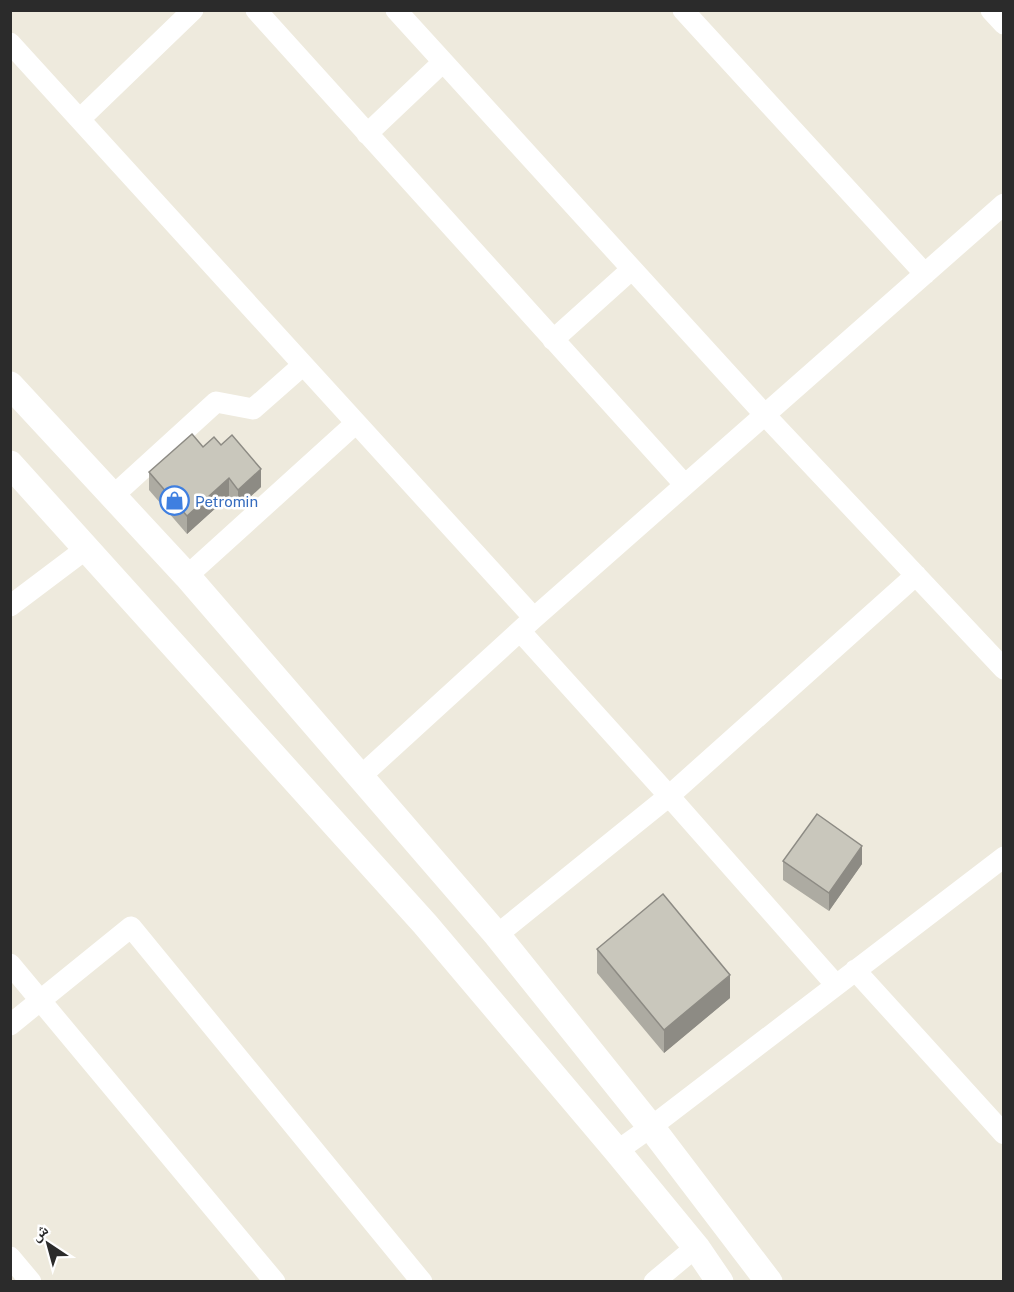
<svg xmlns="http://www.w3.org/2000/svg" width="1014" height="1292" viewBox="0 0 1014 1292" font-family="'Public Sans','Noto Naskh Arabic',sans-serif">
<style>
.lines{fill:none;stroke-linecap:round;stroke-linejoin:round}
.minor{stroke:#fff;stroke-width:21}
.tertiary{stroke:#fff;stroke-width:27}
.wall{fill:#adaba2}
.shaded-wall{fill:#8d8b84}
.building{fill:#c9c7bc;stroke:#8d8b84;stroke-width:1.5}
.labels{text-anchor:middle;dominant-baseline:central;stroke-width:5;stroke-linejoin:round;paint-order:stroke}
.shop-label{font-size:15px;fill:#366cbe;stroke:#fff;text-anchor:start}
</style>
<rect width="100%" height="100%" fill="#eeeadd"/>
<g class="lines">
<path class="minor" d="M256,10L685,485
M396,10L765,415L1004,669
M683,10L925,274
M991,10L1004,24
M10,43L534,618
M80,119L193,10
M367,134L443,62
M553,340L632,269
M114,495L216,402L253,409L303,365
M187,576L356,423
M10,606L87,548
M520,631L669,796L836,985
M361,776L534,618L1004,204
M497,935L669,796L916,575
M10,964L275,1282
M855,970L1004,1134
M10,1025L131,927L422,1282
M617,1151L651,1127L1004,857
M10,1257L31,1282
M654,1282L696,1247"/>
<path class="tertiary" d="M10,385L187,576L497,935L651,1127L769,1282
M10,464L425,924L617,1151L696,1247L720,1282"/>
</g>
<path class="wall" d="M203,447L261,487L238,508L229,496L187,534L149,490V472Z
M783,861L862,864L829,911L783,880Z
M597,949L730,998L664,1053L597,973Z"/>
<path class="shaded-wall" d="M261,469V487L238,508V490Z
M229,478V496L187,534V516Z
M862,846V864L829,911V893Z
M730,975V998L664,1053V1030Z"/>
<path class="building" d="M192,434L203,447L214,437L221,445L232,435L261,469L238,490L229,478L187,516L149,472Z
M817,814L862,846L829,893L783,861Z
M663,894L730,975L664,1030L597,949Z"/>
<defs>
<symbol id="shop-ring" viewBox="-11 -11 22 22"><circle r="9.5" fill="#fff" stroke="#3f7fe0" stroke-width="1.5"/><path d="M-5-2.5h2.3a2.7 3.5 0 0 1 5.4 0H5L5.5 6h-11ZM-1.5-2.5h3a1.5 2.3 0 0 0-3 0Z" fill="#3f7fe0"/></symbol>
</defs>
<g fill-rule="evenodd">
<use href="#shop-ring" x="158" y="484" width="33" height="33"/>
</g>
<g class="labels">
<g class="shop-label">
<text x="195" y="501">Petromin</text>
</g>
</g>
<rect width="1014" height="1292" fill="none" stroke="#2b2b2b" stroke-width="24"/>
<g transform="translate(48 1244) rotate(324)" stroke="#ffffff" stroke-width="4.5" paint-order="stroke">
<path d="M0-4.5L10 22L0 15L-10 22Z" fill="#2b2b2b"/>
<text y="-9" font-size="16" font-weight="bold" text-anchor="middle" fill="#2b2b2b">ش</text>
</g>
</svg>
